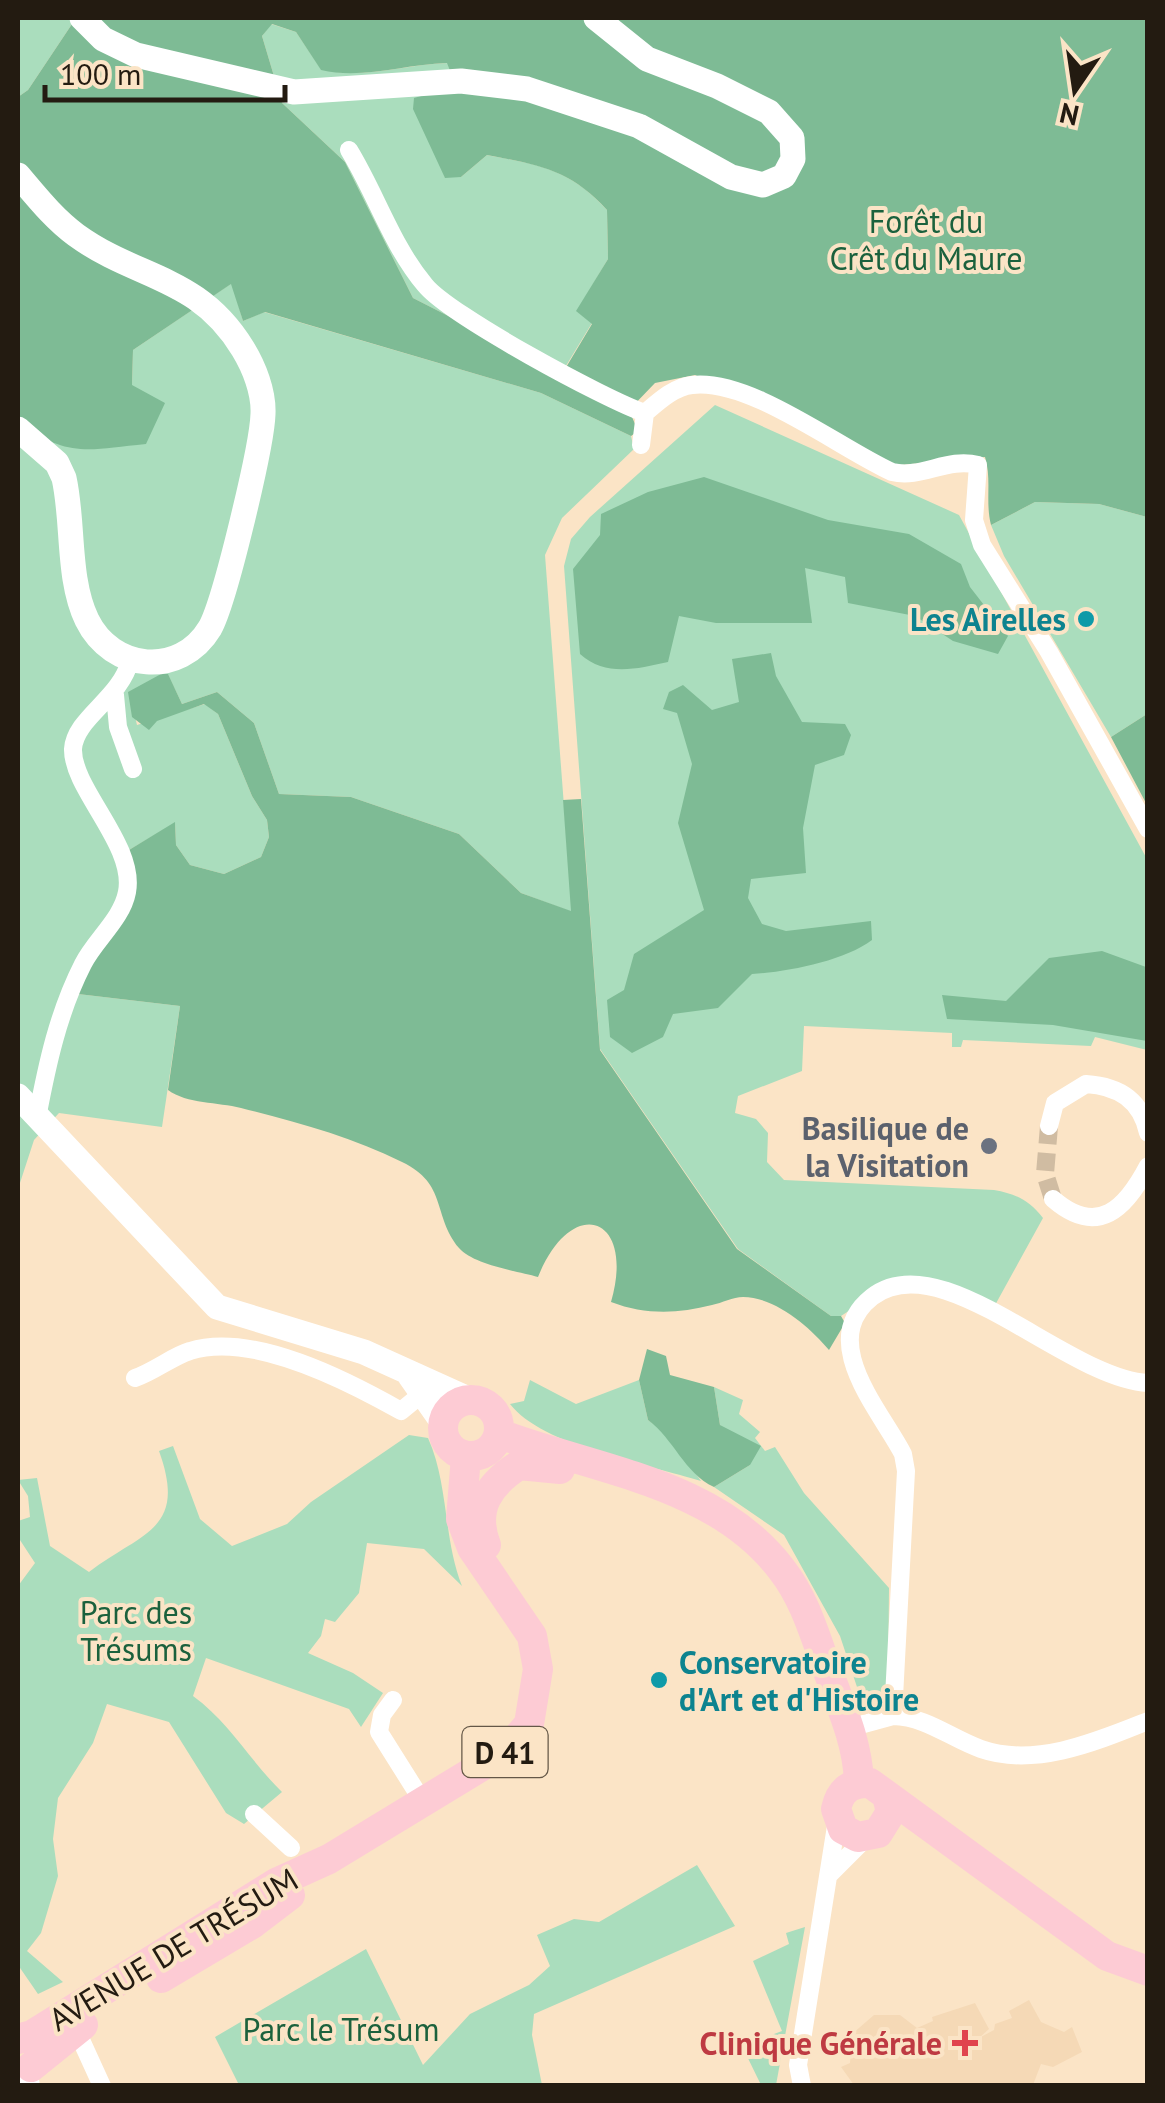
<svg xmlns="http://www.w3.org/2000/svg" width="1165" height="2103" viewBox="0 0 1165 2103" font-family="'PT Sans',sans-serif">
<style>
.built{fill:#f5d9b6}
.green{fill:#aaddbd}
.forest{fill:#7ebb95;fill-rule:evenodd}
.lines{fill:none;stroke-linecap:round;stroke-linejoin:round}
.street-tunnel{stroke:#d0bca2;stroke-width:18;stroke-dasharray:18 9;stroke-linecap:butt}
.street{stroke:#fff;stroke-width:18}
.secondary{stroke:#fff;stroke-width:25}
.primary{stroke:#fdcbd4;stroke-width:30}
.culture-dot{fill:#0f9aa8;stroke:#fbe4c6;stroke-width:4}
.worship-dot{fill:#6b7280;stroke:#fbe4c6;stroke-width:4}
.health-dot{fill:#e0444e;stroke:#fbe4c6;stroke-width:4}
.labels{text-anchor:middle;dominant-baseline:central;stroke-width:8;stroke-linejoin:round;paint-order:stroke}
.shield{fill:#fbe4c6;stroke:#645747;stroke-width:2.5}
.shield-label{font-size:30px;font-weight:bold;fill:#231b11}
.park-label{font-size:32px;fill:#1b613d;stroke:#fbe4c6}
.culture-label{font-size:32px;font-weight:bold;fill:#0d838f;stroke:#fbe4c6;text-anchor:end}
.worship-label{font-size:32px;font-weight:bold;fill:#5b616d;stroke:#fbe4c6;text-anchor:end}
.street-label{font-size:32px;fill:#231b11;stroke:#fbe4c6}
.health-label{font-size:32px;font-weight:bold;fill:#be3a42;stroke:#fbe4c6;text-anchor:end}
</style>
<rect width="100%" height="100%" fill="#fbe4c6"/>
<path class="built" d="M1029,2000L1041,2022L1064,2032L1072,2027L1082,2052L1053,2067L1041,2064L1033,2085H854L841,2067L850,2063L852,2034L874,2015H900L917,2028L933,2021L932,2017L975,2003L989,2029L979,2038L994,2030L995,2024L1012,2018L1009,2011Z"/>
<path class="green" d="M18,18H76L28,90L18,97Z
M271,24L296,32L321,69C362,80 406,64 448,63L456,86L422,121L445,177H461L487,155C540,165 570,169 607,210L608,259L577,311L592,323L561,374L413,298L345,162L282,103L262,36Z
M232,283L243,321L264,312L541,393L631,436L634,449L562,518L545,555L572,912L521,893L459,834L351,797L279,794L254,723L217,692L182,704L168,675L129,692L137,725L205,704L218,714L252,796L267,820L269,837L261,857L224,874L190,865L176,845L175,823L129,850L133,885L78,994L180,1006L162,1127L59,1113L34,1140L18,1189V423L132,385L133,350Z
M715,405L959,515L1147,859V1050L1095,1037L1091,1046L963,1040L961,1047H952V1033L804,1026L802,1071L738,1096L735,1113L756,1119L768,1133L767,1162L784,1180L994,1190C1016,1194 1029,1200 1043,1218L994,1307C919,1262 910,1272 841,1316H831L738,1249L600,1049L564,566L571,539L590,517Z
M1035,502L1099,504L1147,517V714L1111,737L1004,556L991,525Z
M530,1380L576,1404L639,1380L648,1420L668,1434L701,1481C650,1465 542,1446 510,1404L524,1401Z
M714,1387L743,1400L739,1414L760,1432L755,1438L765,1451L775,1447L804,1493L889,1588L888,1688L883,1701L869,1704L861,1699L840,1636L784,1535L714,1487L750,1465L720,1425Z
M409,1435L428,1438C449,1485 443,1538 462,1586L424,1549L367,1543L359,1593L335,1622L325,1619L321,1636L308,1653L353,1673L383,1693L361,1727L349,1709L206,1658L193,1696C230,1723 250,1761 282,1792L244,1824L226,1813L169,1722L107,1704L93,1743L58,1798L53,1839L58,1876L41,1933L27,1951L63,1982L38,1994L18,1965V1586L35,1563L18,1537V1521L30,1517L28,1496L18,1480L37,1478L50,1546L89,1572C141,1532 188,1531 159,1451L173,1446L200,1519L232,1546L287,1524L311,1502Z
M697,1865L735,1926L534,2014L532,2035L542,2085H239L215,2037L366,1949L423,2065L470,2014L529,1985L550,1966L537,1935L574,1919L599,1922Z
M805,1927L776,2085H761L742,2046L782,2031L753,1961L789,1944L786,1933Z"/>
<path class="forest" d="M76,18H1147V517L1099,504L1035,502L991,525C985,501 992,480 985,457L890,466L695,375L655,383L629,410L638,431L631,436L541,393L265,312L243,321L231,284L133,350L132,385L165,403L146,444C86,450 70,458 18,423V97L28,90ZM272,24L296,32L321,70C362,80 405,64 447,63L456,86L414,98L413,109L445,178L461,177L487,155C539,165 571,170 607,210L608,259L576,311L592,324L562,374L413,298L345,162L282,103L262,36Z
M704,477L828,520L909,534L961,564L970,587L1008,636L998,654L953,641L915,616L848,603L845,577L805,568L812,623H716L679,616L668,662C636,669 606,677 580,654L573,569L600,535L601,514L648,492Z
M771,653L776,676L802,722L845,724L851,735L844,755L815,765L803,828L806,873L751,879L748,898L762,924L786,931L871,921L872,940C844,961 787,972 752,974L718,1008L673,1014L663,1037L632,1053L610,1037L607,1000L624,990L634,954L704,910L678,823L692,764L677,713L663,709L669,692L683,685L712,710L739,702L732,659Z
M161,674H168L182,704L217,692L254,723L279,794L351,797L459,834L521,893L571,911L563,800L581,799L600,1050L737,1249L831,1316H841L845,1323L829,1350C810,1327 775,1297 743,1297C733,1297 722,1303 712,1305C677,1314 645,1315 611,1302C636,1216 572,1193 538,1277C517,1271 474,1265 459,1248C432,1215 448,1184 402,1162C352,1137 296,1122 241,1108C218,1102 187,1104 168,1090L180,1006L78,994L96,955L121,923L129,850L175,822L176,845L190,865L224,874L261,857L269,837L267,820L252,796L218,714L204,704L157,721L149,730L132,717L128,692Z
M1147,714V805L1111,737Z
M1102,951L1146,967L1147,1041L1053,1025L947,1019L942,995L1006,1001L1049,958Z
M647,1349L666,1356L670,1375L714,1387L720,1425L761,1446L750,1465L714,1487C684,1473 674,1439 648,1420L639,1380Z"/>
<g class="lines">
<path class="street-tunnel" d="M1049,1126L1045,1174L1053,1199"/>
<path class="street" d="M349,150C376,194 392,246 425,285C449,315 606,400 645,413
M645,413C659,401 674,387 692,385C750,378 839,448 892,472C922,479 947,457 978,465L974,520L982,545L1049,652L1148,829
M641,445L645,413
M115,695L118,727L133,769
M37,1118C47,1065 58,1013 83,964C95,940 122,919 127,892C136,845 72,789 73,749C75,718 120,699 130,661
M1049,1126L1055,1103L1086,1084C1118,1086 1141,1100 1148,1133
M1053,1199C1098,1238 1126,1208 1148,1166
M135,1378C155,1371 173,1356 190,1351C252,1331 348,1381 401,1411L423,1393
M393,1700L382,1715L379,1732L423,1802
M893,1716C927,1717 950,1738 981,1749C1035,1768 1098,1741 1148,1721
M849,1728L893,1716L906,1471L903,1454C881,1411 816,1341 872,1297C941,1243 1067,1379 1148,1383
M254,1814L291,1848
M828,1876L867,1837
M80,2022L76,2029L102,2086
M802,2086L798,2065L837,1820"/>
<path class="secondary" d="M82,18L103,39L136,55L294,92L461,81L527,89L639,126L731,177L763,185L784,176L793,159L792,138L769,112L717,86L647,59L596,18
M18,175C36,196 53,218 76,235C138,280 198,275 243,349C254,367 264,392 263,414C262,446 225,601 210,628C180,678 112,671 87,620C67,579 74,522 64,478L57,463L18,429
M18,1096L217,1307L364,1352L468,1399
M410,1376L443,1423
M27,2086V2083"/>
<path class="primary" d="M443 1428a28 28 0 1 1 56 0a28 28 0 1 1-56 0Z
M500,1434C596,1470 717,1483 782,1570C804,1598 814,1633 826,1666C840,1704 858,1742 859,1783
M486,1545C472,1509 489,1484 519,1465L560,1469
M887,1796L891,1812L878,1833L858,1837L843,1829L836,1809C840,1790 851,1782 870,1783L1107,1956L1148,1971
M161,1978L252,1924L290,1895
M18,2039L32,2035L276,1883L329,1859L505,1752L529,1724L538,1669L532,1636L472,1548L461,1519L466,1456
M31,2067L83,2025"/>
</g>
<g class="culture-dot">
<circle cx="1086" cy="619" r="10"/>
<circle cx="659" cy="1680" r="10"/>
</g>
<circle class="worship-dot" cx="989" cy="1146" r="10"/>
<path class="health-dot" d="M960 2028h10v10h10v10h-10v10h-10v-10h-10v-10h10z"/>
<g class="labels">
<rect class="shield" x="462.5" y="1727" width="85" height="50" rx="8"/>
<g class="shield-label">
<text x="505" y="1752">D 41</text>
</g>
<g class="park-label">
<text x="926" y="221">Forêt du<tspan x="926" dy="37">Crêt du Maure</tspan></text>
<text x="136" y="1612">Parc des<tspan x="136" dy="37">Trésums</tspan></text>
<text x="341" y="2029">Parc le Trésum</text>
</g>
<g class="culture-label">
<text x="1066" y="619">Les Airelles</text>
<text x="679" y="1662" text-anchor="start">Conservatoire<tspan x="679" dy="37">d'Art et d'Histoire</tspan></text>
</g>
<g class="worship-label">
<text x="969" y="1128">Basilique de<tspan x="969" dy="37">la Visitation</tspan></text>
</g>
<g class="street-label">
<text transform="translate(173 1949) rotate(-31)">AVENUE DE TRÉSUM</text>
</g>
<g class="health-label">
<text x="942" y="2043">Clinique Générale</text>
</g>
</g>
<rect width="1165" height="2103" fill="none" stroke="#231b11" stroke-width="40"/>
<g transform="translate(1075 90) rotate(193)" stroke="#fbe4c6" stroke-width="8" paint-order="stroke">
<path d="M0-8L18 38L0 25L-18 38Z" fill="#231b11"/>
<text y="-15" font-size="28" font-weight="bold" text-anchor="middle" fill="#231b11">N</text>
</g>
<path d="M45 85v15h240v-15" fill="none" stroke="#231b11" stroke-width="5"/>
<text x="60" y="85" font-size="30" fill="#231b11" stroke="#fbe4c6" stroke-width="8" paint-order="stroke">100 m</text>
</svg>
